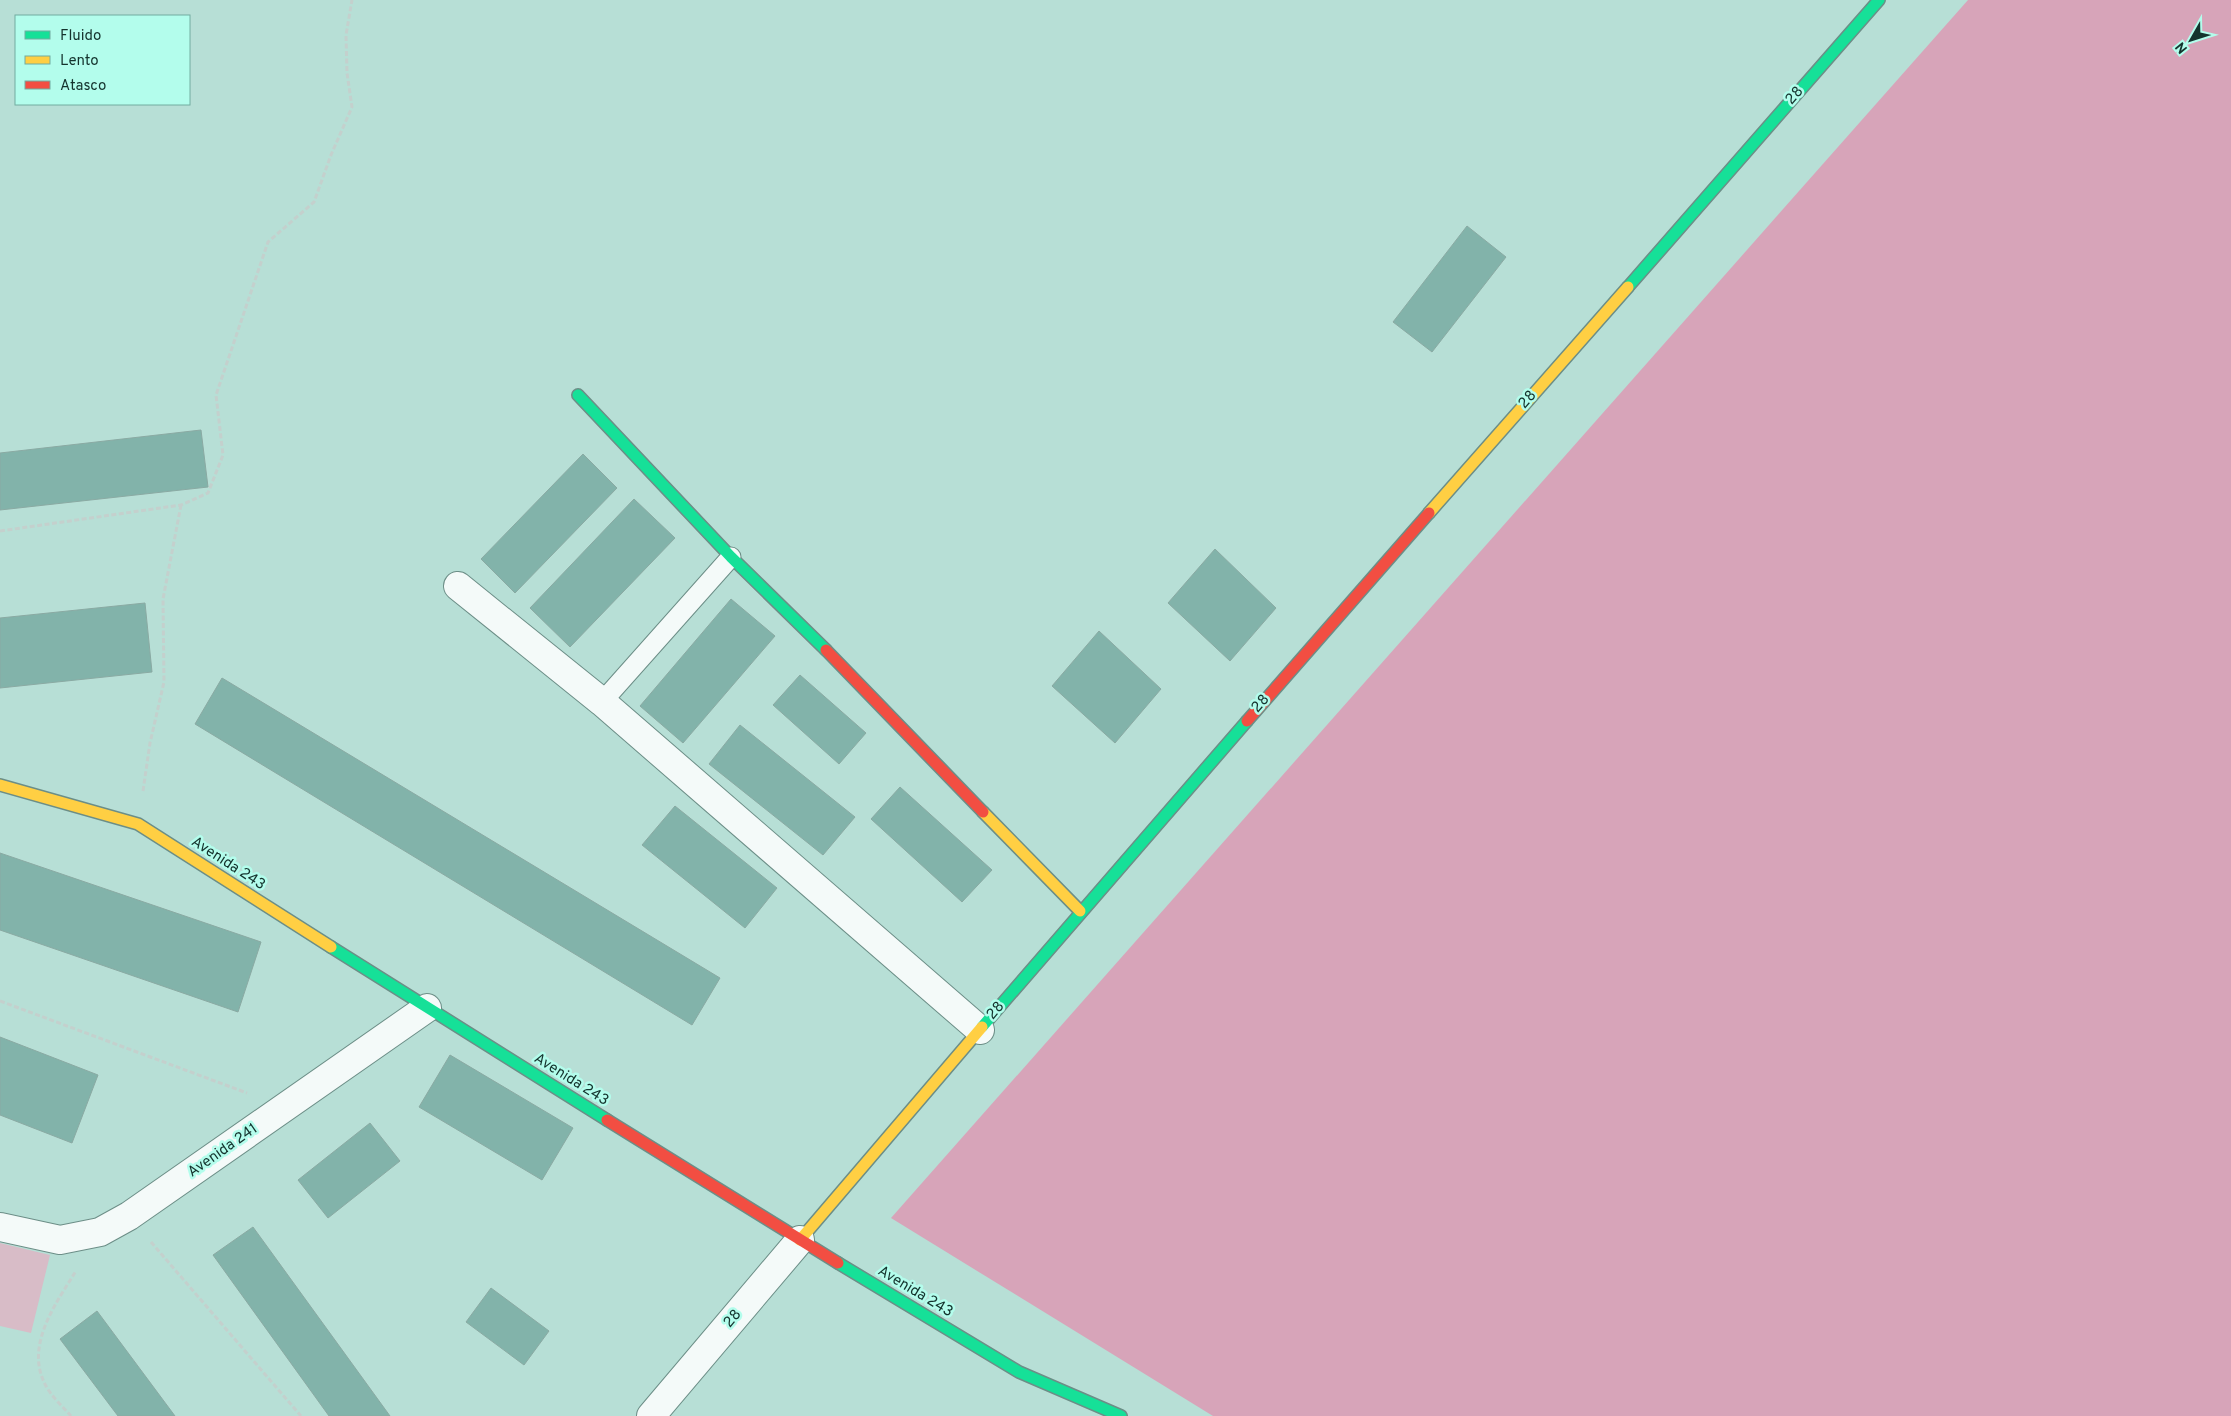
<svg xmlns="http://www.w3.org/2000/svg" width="2231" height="1416" viewBox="0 0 2231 1416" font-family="Overpass,sans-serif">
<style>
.green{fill:#d8bcc7}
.forest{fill:#d7a4b9}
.building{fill:#82b3aa;stroke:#8aaaa3}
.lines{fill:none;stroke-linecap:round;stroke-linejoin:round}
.lane-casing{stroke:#6c8e87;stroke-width:21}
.street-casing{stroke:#6c8e87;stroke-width:30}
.fast-casing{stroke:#6c8e87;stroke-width:14}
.slow-casing{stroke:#6c8e87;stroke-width:14}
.jam-casing{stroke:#6c8e87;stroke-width:14}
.path{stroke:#c4d0cd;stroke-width:3;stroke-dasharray:5 2.5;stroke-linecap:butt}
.lane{stroke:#f4faf9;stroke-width:19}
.street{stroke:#f4faf9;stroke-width:28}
.fast{stroke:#16e098;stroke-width:11}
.slow{stroke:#ffcf43;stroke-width:11}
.jam{stroke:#f24e42;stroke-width:11}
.labels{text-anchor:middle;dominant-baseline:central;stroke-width:5;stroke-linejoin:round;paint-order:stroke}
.street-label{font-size:15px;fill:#14332d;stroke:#b3fdec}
</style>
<rect width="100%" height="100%" fill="#b7dfd6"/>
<path class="green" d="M0,1243L50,1255L31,1333L0,1326Z"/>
<path class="forest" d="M1968,0H2231V1416H1213L891,1218Z"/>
<path class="building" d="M1467,226L1506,257L1432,352L1393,322Z
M201,430L208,487L0,510V453Z
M583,454L617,488L515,593L481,559Z
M634,499L675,538L570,647L530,608Z
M1215,549L1276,608L1230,661L1168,603Z
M731,599L775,636L683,743L640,706Z
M145,603L152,672L0,688V618Z
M1099,631L1161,689L1115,743L1052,686Z
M800,675L866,733L839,764L773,705Z
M222,678L720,978L692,1025L195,724Z
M740,725L855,817L823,855L709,764Z
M900,787L992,870L962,902L871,819Z
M675,806L777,888L745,928L642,845Z
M0,853L261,942L238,1012L0,930Z
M0,1037L98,1075L72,1143L0,1115Z
M450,1055L573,1128L542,1180L419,1107Z
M370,1123L400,1161L328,1218L298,1180Z
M253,1227L390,1416H329L213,1255Z
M491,1288L549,1331L524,1365L466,1322Z
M97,1311L175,1416H118L60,1339Z"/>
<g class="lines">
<defs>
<path id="lane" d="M602,702L731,557"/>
<path id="street" d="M458,586L602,702L980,1030
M0,1227L60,1240L100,1232L129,1216L427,1008
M651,1416L800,1240"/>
<path id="fast" d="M1628,287L1879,0
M578,395L731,557L826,650
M331,947L607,1120
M982,1027L1247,721
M838,1263L1019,1372L1121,1416"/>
<path id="slow" d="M1429,513L1628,287
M0,785L138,824L331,947
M983,812L1080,911
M800,1240L982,1027"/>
<path id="jam" d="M826,650L983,812
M1247,721L1429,513
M607,1120L838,1263"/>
</defs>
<use href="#lane" class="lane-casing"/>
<use href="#street" class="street-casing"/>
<use href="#fast" class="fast-casing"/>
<use href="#slow" class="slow-casing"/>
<use href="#jam" class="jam-casing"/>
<path class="path" d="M0,531L181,505L208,493L223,455L216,395L268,242L314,202L331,155L352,107L347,73L346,35L352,0
M143,791L150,743L164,682L163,599L181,505
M0,1001L247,1093
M151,1242L301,1416
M71,1416C62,1406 49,1394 44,1382C26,1344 56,1303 76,1271"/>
<use href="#lane" class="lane"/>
<use href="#street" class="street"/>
<use href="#fast" class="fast"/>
<use href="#slow" class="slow"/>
<use href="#jam" class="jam"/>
</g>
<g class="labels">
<g class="street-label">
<text transform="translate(1795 96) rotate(-49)">28</text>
<text transform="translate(1528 400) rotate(-49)">28</text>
<text transform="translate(1261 704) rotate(-49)">28</text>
<text transform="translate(228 864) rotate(33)">Avenida 243</text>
<text transform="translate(996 1011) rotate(-50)">28</text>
<text transform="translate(571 1080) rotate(32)">Avenida 243</text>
<text transform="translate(223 1151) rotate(-35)">Avenida 241</text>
<text transform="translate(915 1292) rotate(31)">Avenida 243</text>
<text transform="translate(733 1319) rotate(-50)">28</text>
</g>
</g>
<rect x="15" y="15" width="175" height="90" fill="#b3fdec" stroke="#73aca0"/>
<rect x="25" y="31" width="25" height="8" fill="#16e098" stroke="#73aca0"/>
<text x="60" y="40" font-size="15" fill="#14332d">Fluido</text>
<rect x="25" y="56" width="25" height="8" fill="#ffcf43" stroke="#73aca0"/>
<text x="60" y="65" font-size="15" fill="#14332d">Lento</text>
<rect x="25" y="81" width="25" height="8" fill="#f24e42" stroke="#73aca0"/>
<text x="60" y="90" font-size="15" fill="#14332d">Atasco</text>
<g transform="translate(2191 40) rotate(231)" stroke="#b3fdec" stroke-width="4" paint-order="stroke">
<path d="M0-4L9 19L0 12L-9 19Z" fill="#14332d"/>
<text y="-8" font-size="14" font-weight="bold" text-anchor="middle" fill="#14332d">N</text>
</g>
</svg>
